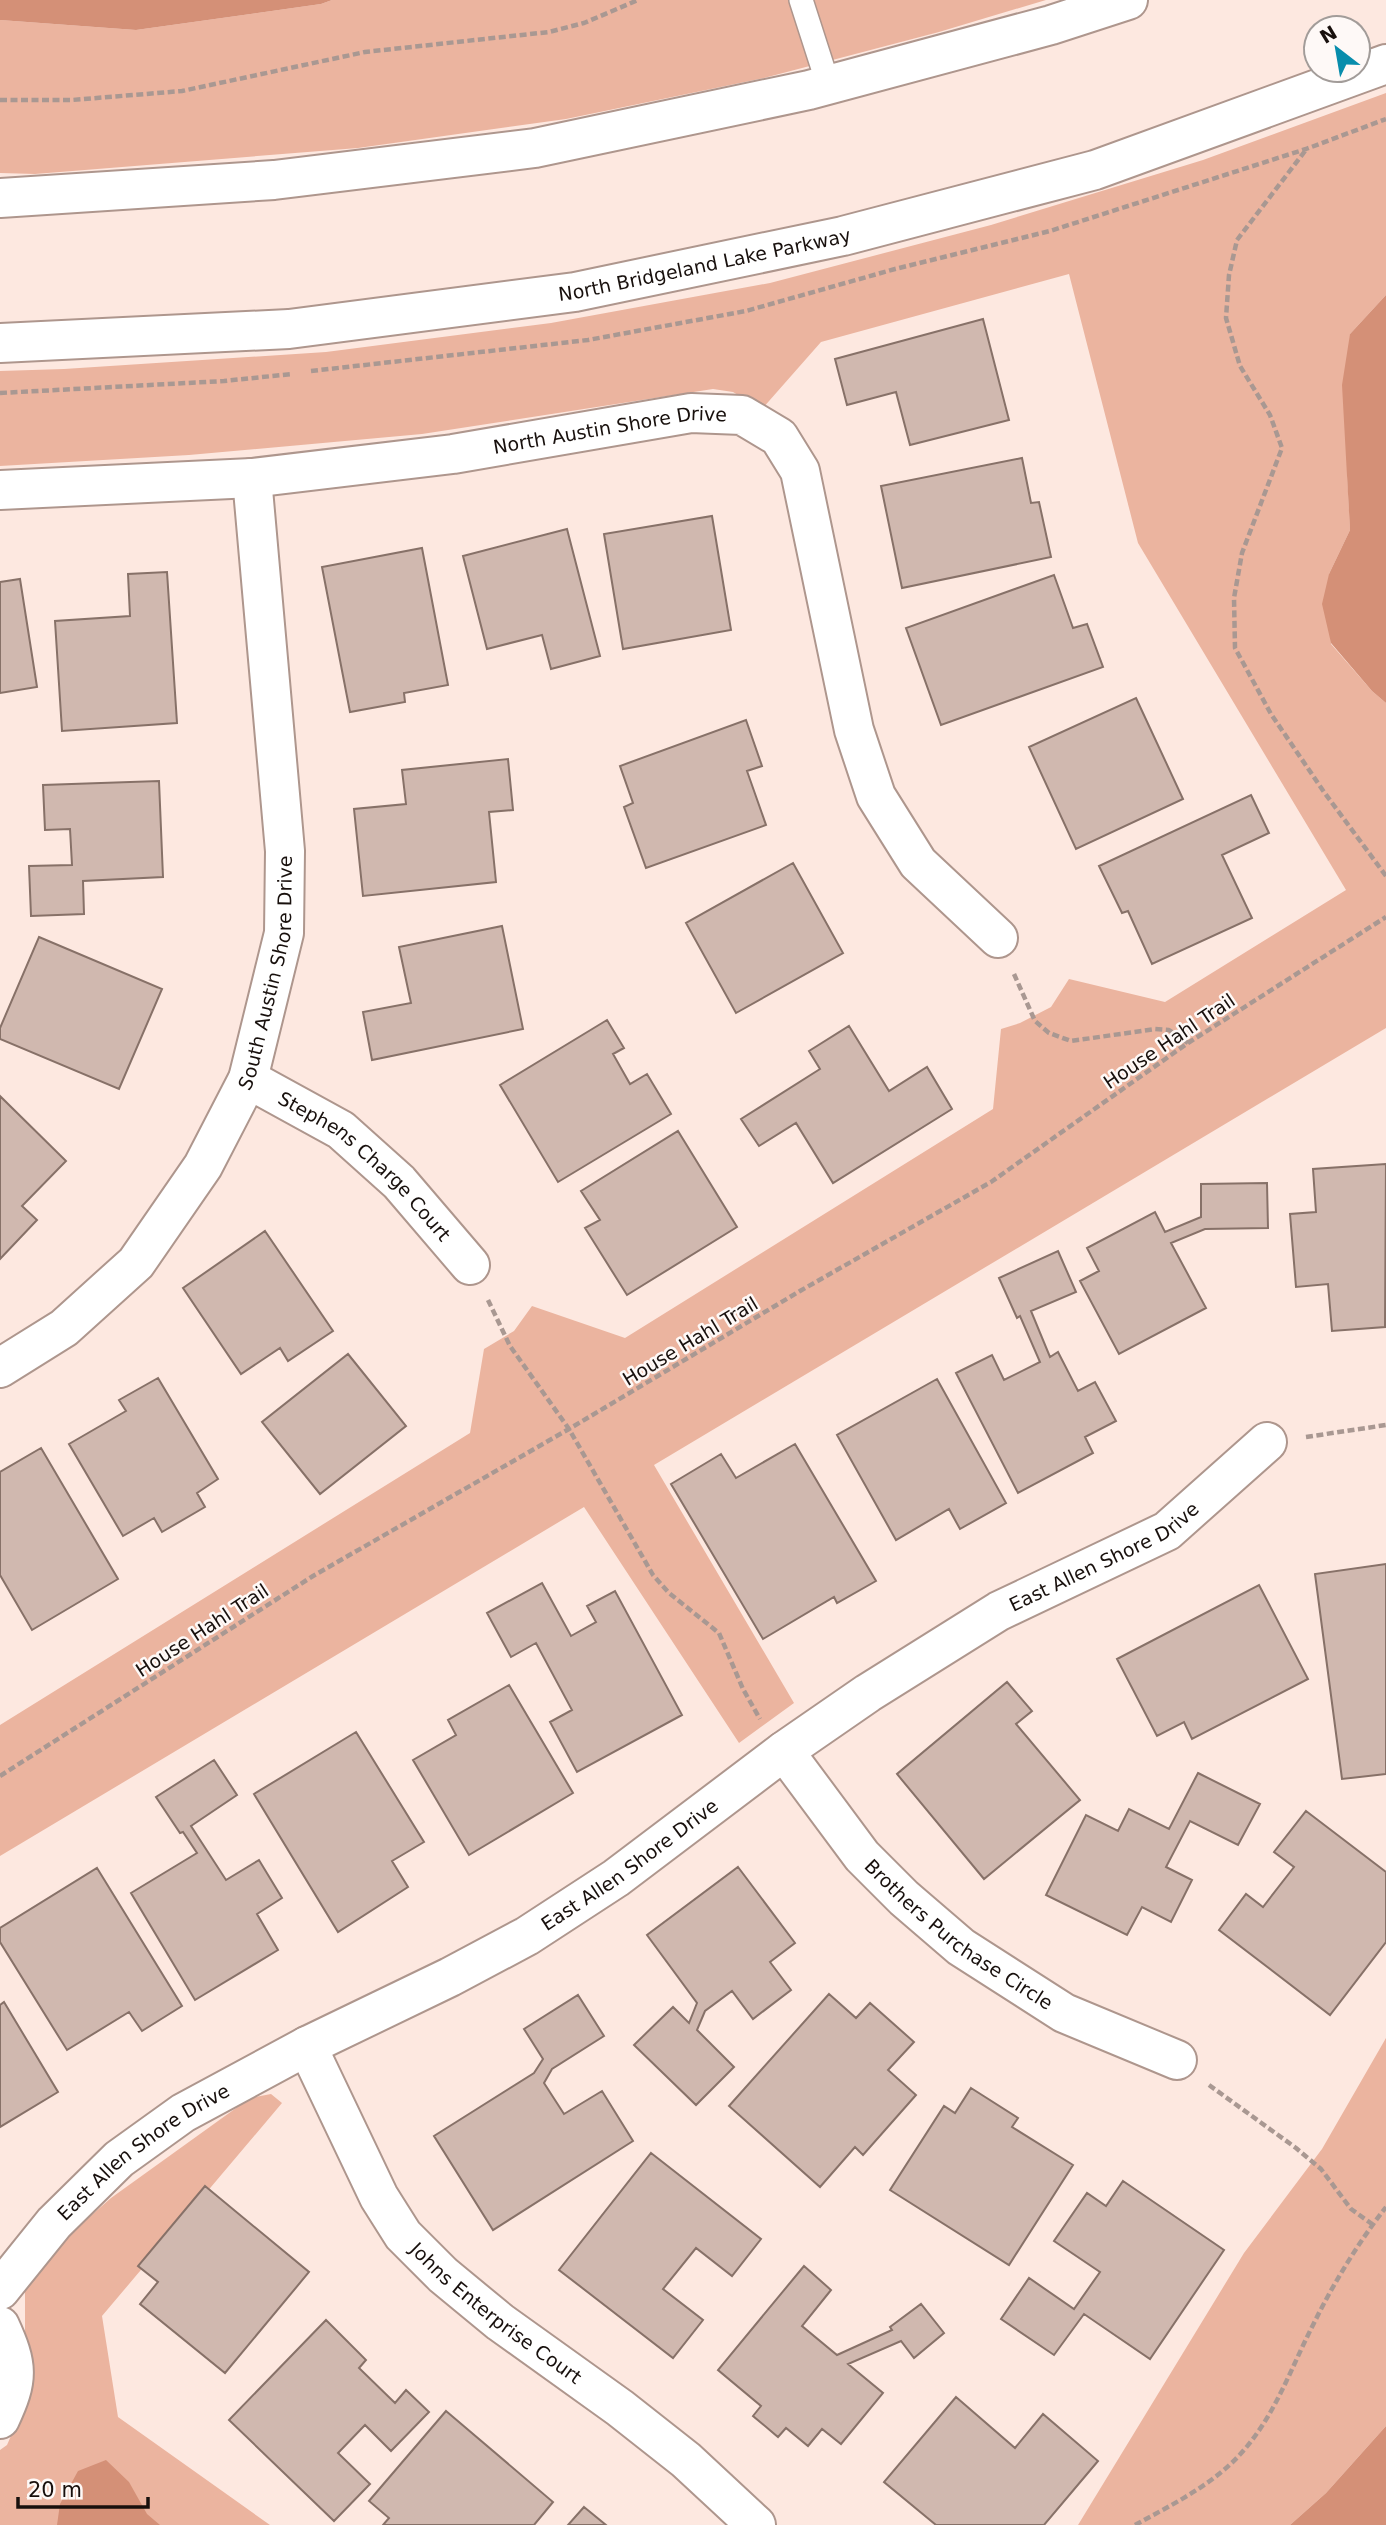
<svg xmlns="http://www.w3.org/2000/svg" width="1386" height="2525" viewBox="0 0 1386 2525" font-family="'DejaVu Sans',sans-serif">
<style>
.green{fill:#ebb49f}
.water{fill:#d49077}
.building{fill:#d0b8af;stroke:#877168;stroke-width:2}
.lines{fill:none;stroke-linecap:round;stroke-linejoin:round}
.service-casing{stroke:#ae968d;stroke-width:26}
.minor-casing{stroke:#ae968d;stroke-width:42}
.secondary-casing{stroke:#ae968d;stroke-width:42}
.path{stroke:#a99892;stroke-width:4.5;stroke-dasharray:7 3.5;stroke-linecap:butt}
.service{stroke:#fff;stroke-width:23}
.minor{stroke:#fff;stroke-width:38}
.secondary{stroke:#fff;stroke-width:38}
.labels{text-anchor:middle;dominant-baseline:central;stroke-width:5;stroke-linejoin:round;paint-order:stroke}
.street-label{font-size:19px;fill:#18100d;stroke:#fef9f7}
</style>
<rect width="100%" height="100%" fill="#fde8e0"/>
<path class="green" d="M332,0H1046L939,32L764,78L566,119L358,148L35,174L0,173V20L136,30L321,4Z
M1386,93V295L1350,334L1347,472L1350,530L1329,574L1331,644L1372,691L1386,703V1028L654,1465L794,1703L739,1743L584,1507L0,1856V1725L470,1433L484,1349L514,1331L532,1306L625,1338L993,1109L1001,1029L1020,1023L1051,1007L1069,979L1165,1002L1346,890L1138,543L1069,274L821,342L762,409L733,392L713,389L422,434L189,455L0,466V371L64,369L326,352L551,323L770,283L991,225L1203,160Z
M1386,2038V2426L1326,2493L1290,2525H1078L1244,2253L1322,2149Z
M271,2094L282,2103L102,2316L118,2417L270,2525H0V2450L7,2445L25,2404V2291L47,2254L111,2198L250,2098Z"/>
<path class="water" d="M0,0H332L321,4L136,30L0,20Z
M1386,295V703L1372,691L1331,643L1322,604L1329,574L1350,530L1342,385L1350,334Z
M1386,2426V2525H1290L1326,2493Z
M106,2460L129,2482L147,2514L160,2525H57L60,2504L78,2471Z"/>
<path class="building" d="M983,319L1009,420L910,445L896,392L847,405L835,359Z
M1022,458L1031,503L1039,502L1051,557L902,588L881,486Z
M712,516L731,630L623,649L604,534Z
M567,529L600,656L551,669L542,635L487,649L463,556Z
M422,548L448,685L404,693L405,702L350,712L322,567Z
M167,572L177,723L62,731L55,621L130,616L128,574Z
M1054,575L1073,628L1087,624L1103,667L941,725L906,628Z
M20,579L37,687L0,693V582Z
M1136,698L1183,799L1076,849L1029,747Z
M746,720L762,766L747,771L766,825L646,868L624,807L633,803L620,766Z
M508,759L513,810L489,812L496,882L363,896L354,809L406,804L402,770Z
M159,781L163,877L83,881L84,914L31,916L29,866L72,865L70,829L45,830L43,785Z
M1251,795L1269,833L1222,855L1252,918L1152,964L1128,911L1122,913L1099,866Z
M793,863L843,953L736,1013L686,923Z
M502,926L523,1029L372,1060L363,1012L411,1003L399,947Z
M39,937L162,989L119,1089L0,1039V1028Z
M607,1020L624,1048L613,1054L630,1084L647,1074L671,1114L558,1182L500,1085Z
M849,1026L889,1091L927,1067L952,1109L833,1183L796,1123L759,1146L741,1119L820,1069L809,1051Z
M0,1096L66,1161L22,1206L37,1220L0,1259Z
M678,1131L737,1227L627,1295L585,1228L600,1220L581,1191Z
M1386,1164L1385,1327L1332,1331L1328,1284L1296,1287L1290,1214L1316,1212L1313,1169Z
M1267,1183L1268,1228L1205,1229L1171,1243L1206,1308L1119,1354L1080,1281L1099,1271L1087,1248L1155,1212L1165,1232L1201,1217V1184Z
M265,1231L333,1331L288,1361L280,1348L241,1374L183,1288Z
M1058,1251L1076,1292L1031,1311L1050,1357L1058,1352L1078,1391L1095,1382L1116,1421L1085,1437L1093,1453L1018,1493L956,1373L992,1355L1004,1380L1040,1362L1020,1316L1017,1318L999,1278Z
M348,1354L406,1426L320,1494L262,1422Z
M158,1378L218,1479L197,1493L205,1507L162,1532L154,1518L123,1536L69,1444L126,1411L119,1400Z
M937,1379L1006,1503L960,1529L949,1509L896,1540L837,1435Z
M795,1444L876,1581L837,1603L834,1597L763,1639L671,1484L721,1454L736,1478Z
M41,1448L118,1579L32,1630L0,1575V1472Z
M1386,1564V1774L1342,1779L1315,1574Z
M542,1583L571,1636L596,1622L587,1606L615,1591L682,1715L577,1772L550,1722L572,1710L536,1643L511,1657L487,1613Z
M1259,1585L1308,1679L1192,1739L1184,1722L1157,1736L1117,1659Z
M1007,1682L1032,1711L1016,1724L1080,1800L984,1879L897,1774Z
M509,1685L573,1793L469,1855L413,1760L456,1735L448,1720Z
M356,1732L424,1842L392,1861L408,1887L338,1932L254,1794Z
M214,1760L237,1795L191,1826L226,1880L259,1860L282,1898L257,1914L278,1950L195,2000L131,1893L197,1853L183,1832L180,1833L156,1797Z
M1198,1773L1260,1804L1238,1845L1190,1821L1166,1867L1192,1880L1171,1922L1142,1907L1127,1935L1046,1895L1086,1815L1118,1831L1129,1809L1169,1829Z
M1306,1811L1386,1872V1942L1330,2015L1219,1930L1246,1894L1263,1907L1294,1867L1274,1852Z
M738,1867L795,1943L770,1962L791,1990L753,2019L732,1991L705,2011L697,2030L734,2067L696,2105L634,2045L673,2007L689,2023L697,2003L647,1935Z
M97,1868L182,2006L142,2031L129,2012L67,2050L0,1942V1928Z
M829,1994L856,2018L870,2003L914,2042L888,2070L916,2095L863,2155L855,2147L820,2187L729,2106Z
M578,1995L604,2036L552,2069L544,2083L564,2114L602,2091L633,2141L493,2230L434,2136L534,2073L543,2059L524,2029Z
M4,2002L58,2092L0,2127V2005Z
M971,2088L1018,2118L1012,2127L1073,2165L1009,2265L890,2190L944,2106L955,2113Z
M651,2153L761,2239L732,2276L696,2248L663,2289L703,2320L673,2358L559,2270Z
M1123,2181L1224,2250L1150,2359L1084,2314L1054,2355L1001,2319L1029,2278L1074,2309L1100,2272L1054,2241L1087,2193L1106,2206Z
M205,2186L309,2272L225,2373L140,2304L158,2282L138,2266Z
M804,2266L831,2290L802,2326L837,2355L892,2330L890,2327L921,2304L944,2333L914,2358L901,2341L848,2364L883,2393L841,2444L822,2429L808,2446L786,2428L778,2437L753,2416L761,2406L718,2370Z
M326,2320L366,2360L359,2368L395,2403L406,2390L429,2412L391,2451L365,2425L338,2453L370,2484L334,2521L229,2420Z
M956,2397L1015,2448L1043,2414L1098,2461L1044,2525H936L884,2482Z
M446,2411L553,2502L534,2525H383L389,2518L369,2501Z
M584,2507L606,2525H568Z"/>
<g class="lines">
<defs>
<path id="service" d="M801,0L828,84"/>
<g id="minor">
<path id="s1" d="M0,490L252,478L453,454L691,413L742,415L779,437L800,471L854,730L876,796L918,863L998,938"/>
<path id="s2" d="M248,1079L341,1130L399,1182L470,1265"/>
<path id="s3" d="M0,1368L64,1328L136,1263L203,1166L248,1079L284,933L285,851L252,478"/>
<path id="s4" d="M784,1751L862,1856L904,1898L961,1947L1064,2013L1177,2060"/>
<path id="s5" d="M307,2046L379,2197L403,2235L443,2275L500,2322L620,2408L686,2460L756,2525"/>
<path id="s6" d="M0,2290L54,2223L119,2159L183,2113L307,2046L450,1977L527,1936L616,1878L784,1751L868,1693L999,1611L1167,1531L1267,1442"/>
<path d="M0,2326C18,2365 19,2379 0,2419"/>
</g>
<g id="secondary">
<path d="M0,198L274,180L535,148L809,90L1051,25L1128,0"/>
<path id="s7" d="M0,343L289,329L575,292L843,236L1095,170L1386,64"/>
</g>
</defs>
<use href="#service" class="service-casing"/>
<use href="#minor" class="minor-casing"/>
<use href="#secondary" class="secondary-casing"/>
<path class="path" d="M0,100H72L182,91L365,52L549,32L584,23L638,0
M1305,151L1237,240L1229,275L1226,318L1240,366L1270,415L1282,448L1242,553L1234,598L1235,648L1271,714L1324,792L1386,876
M311,371L588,340L746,311L895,269L1050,231L1306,149L1386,119
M0,393L224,381L292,374
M1014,974L1035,1021L1049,1033L1071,1041L1155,1029L1169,1030L1188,1043
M488,1300L510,1346L569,1429L653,1575L669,1593L719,1633L743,1689L760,1719
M1306,1437L1386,1425
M0,1776L313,1576L569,1429L800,1291L991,1182L1188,1043L1386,917
M1209,2085L1296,2148L1321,2169L1351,2209L1372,2224
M1135,2525C1173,2504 1215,2484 1244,2450C1276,2413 1291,2368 1313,2325C1333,2284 1358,2243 1386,2207"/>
<use href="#service" class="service"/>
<use href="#minor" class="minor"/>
<use href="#secondary" class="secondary"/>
</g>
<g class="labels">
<g class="street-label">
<text stroke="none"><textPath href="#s7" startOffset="710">North Bridgeland Lake Parkway</textPath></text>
<text stroke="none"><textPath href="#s1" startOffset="614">North Austin Shore Drive</textPath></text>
<text stroke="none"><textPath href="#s3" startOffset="497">South Austin Shore Drive</textPath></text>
<text transform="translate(1169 1041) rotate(-34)">House Hahl Trail</text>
<text stroke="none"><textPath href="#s2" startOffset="147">Stephens Charge Court</textPath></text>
<text transform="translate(690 1341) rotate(-31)">House Hahl Trail</text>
<text stroke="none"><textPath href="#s6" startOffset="1335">East Allen Shore Drive</textPath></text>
<text transform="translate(202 1630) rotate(-33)">House Hahl Trail</text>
<text stroke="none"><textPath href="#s6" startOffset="768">East Allen Shore Drive</textPath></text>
<text stroke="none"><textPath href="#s4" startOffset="256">Brothers Purchase Circle</textPath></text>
<text stroke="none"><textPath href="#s6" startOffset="201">East Allen Shore Drive</textPath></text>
<text stroke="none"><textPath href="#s5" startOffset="334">Johns Enterprise Court</textPath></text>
</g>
</g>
<g transform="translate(1337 49) rotate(329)"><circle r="33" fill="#fef9f7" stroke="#a29c99" stroke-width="2"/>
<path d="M0-5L12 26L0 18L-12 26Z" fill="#088dac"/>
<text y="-10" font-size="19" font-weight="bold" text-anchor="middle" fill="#18100d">N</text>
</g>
<path d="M18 2497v10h130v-10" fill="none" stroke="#18100d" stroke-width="3.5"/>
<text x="28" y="2497" font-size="21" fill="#18100d" stroke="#fef9f7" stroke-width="5" paint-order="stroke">20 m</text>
</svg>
